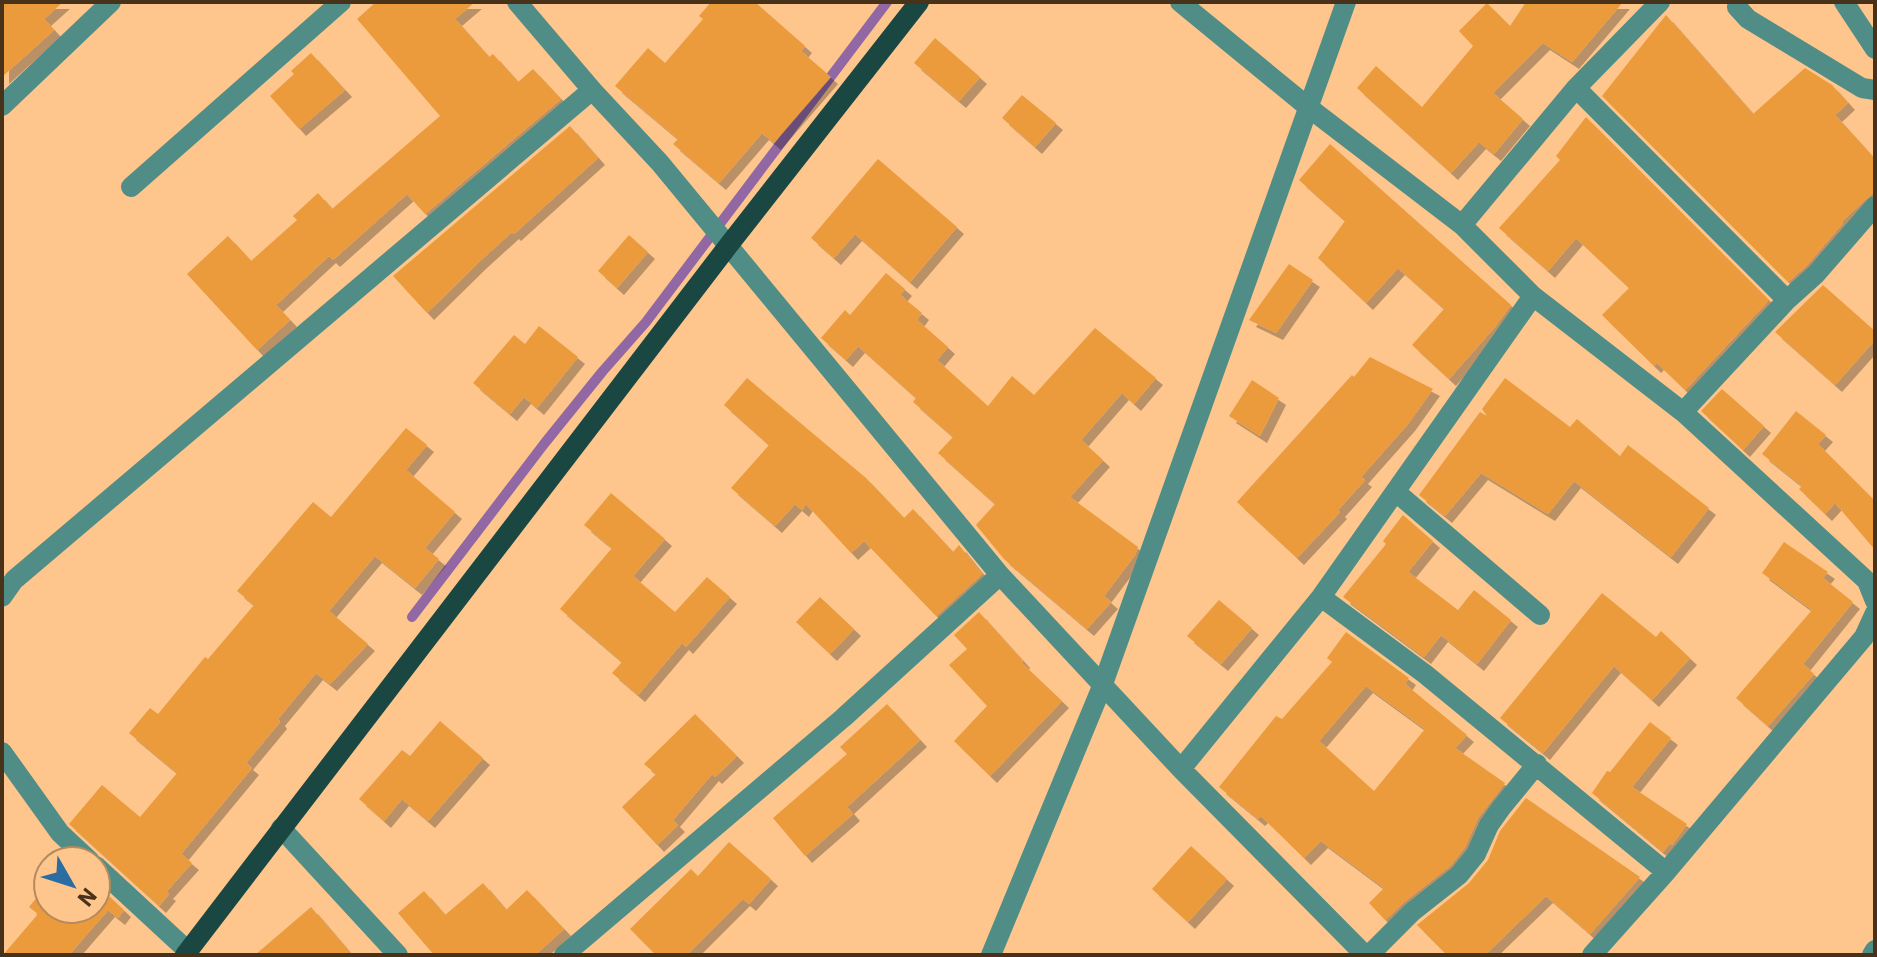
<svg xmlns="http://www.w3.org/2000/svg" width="1877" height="957" viewBox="0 0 1877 957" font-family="'IBM Plex Sans',sans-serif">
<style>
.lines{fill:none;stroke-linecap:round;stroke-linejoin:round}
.stream{stroke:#9168a3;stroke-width:10}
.building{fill:#eb9b3b;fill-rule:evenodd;filter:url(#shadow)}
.minor{stroke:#508d87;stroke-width:20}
.major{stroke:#1b4743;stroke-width:20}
</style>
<defs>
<filter id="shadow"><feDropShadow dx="7" dy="7" stdDeviation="0" flood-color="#0004"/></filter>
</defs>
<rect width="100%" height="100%" fill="#fec68c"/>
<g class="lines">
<path class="stream" d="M412,617L544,444L602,372L646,322L887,2"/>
</g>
<path class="building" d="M2,2H63L44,19L54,30L2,77Z
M376,2H475L455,19L489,57L493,54L518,82L533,69L561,99L425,214L407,194L333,260L329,256L276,305L290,320L257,350L187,274L228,236L251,261L297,220L293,216L318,193L332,209L440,116L357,19Z
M711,2H755L805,46L801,51L831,77L774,143L762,133L719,183L673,144L678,139L615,86L648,48L665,63L703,19L699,16Z
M1526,2H1623L1572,62L1543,43L1493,93L1523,119L1494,154L1479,142L1451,173L1357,88L1376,66L1422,107L1473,46L1459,31L1487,3L1510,26Z
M1666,15L1753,114L1805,68L1832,85L1848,103L1835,115L1875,159V191L1842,221L1843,223L1807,265L1788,282L1602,96Z
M935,38L980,77L959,101L914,63Z
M311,53L345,90L299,129L270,96L294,74L291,71Z
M1022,95L1056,123L1035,147L1002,118Z
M1586,117L1769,300L1685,390L1657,363L1654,366L1602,315L1629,288L1576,238L1548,271L1499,228L1560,160L1556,156Z
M570,126L598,158L514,234L512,232L480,261L427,313L393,276Z
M1330,144L1511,305L1495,327L1449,379L1412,345L1444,309L1398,268L1366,303L1318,258L1345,221L1299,180Z
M878,159L957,227L910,282L855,234L834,258L811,238Z
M629,235L648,252L617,288L598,271Z
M1289,264L1313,280L1276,333L1249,320Z
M886,273L905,289L900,295L922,313L917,320L948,347L937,360L988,406L1012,376L1034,395L1095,328L1156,378L1134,404L1122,393L1081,440L1103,460L1070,497L1138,547L1135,555L1104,596L1111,602L1087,629L1004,559L976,525L995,504L938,453L953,437L913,402L916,398L858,346L846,360L821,338L845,310L850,315Z
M1823,285L1875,331V340L1835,385L1775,332Z
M539,326L578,357L537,408L524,397L510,414L473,383L514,335L525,344Z
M1370,357L1433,389L1408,424L1361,477L1365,480L1338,510L1340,512L1297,558L1237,502L1352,375L1354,377Z
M747,378L866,478L904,518L913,509L953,552L959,545L982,574L936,616L864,541L851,553L806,504L802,510L795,504L775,526L731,488L769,445L724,405Z
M1505,378L1570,427L1577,419L1620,456L1628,445L1709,508L1671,557L1574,481L1548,514L1481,473L1445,516L1419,495L1480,412L1487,416L1482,409Z
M1252,380L1279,398L1260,436L1229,416Z
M1722,389L1764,426L1743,450L1701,411Z
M1796,411L1826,435L1818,444L1875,501V550L1835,503L1825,514L1799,489L1802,486L1762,454Z
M406,428L427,445L406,470L455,512L425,548L439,559L415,588L375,556L329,611L368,644L330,684L316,673L278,719L280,722L246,763L252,768L181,854L192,863L166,892L169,894L159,906L69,824L102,785L140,817L177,773L129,733L150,708L158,714L205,657L208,659L254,605L237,591L313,502L331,517Z
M611,493L665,539L633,576L675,612L707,577L730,597L686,647L682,643L638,695L612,673L622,662L560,609L612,548L584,525Z
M1403,515L1433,541L1408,572L1458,610L1474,590L1511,620L1477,664L1441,635L1424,657L1343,597L1386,544L1383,541Z
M1784,542L1828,572L1823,578L1853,602L1803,664L1814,674L1768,726L1736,698L1812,610L1762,573Z
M1602,593L1656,637L1661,631L1690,658L1652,700L1614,666L1543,753L1500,718Z
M820,597L854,629L830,654L796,622Z
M1219,600L1252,628L1221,664L1187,636Z
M979,612L1023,661L1022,663L1062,701L990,776L954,741L987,706L949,665L967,649L954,635Z
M1346,632L1409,678L1405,684L1467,735L1455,748L1505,783L1478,818L1465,847L1450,866L1404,902L1385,920L1369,903L1384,888L1321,841L1304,858L1261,816L1258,819L1219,787L1276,716L1282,719L1332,662L1327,658ZM1366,686L1425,729L1374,791L1319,741Z
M887,704L920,740L847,807L853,814L805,856L773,818L847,754L840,747Z
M695,714L737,756L715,777L712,774L673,820L678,825L657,845L622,807L656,774L644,764Z
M440,721L483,758L428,821L402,799L384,821L359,799L402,750L410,756Z
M1650,722L1671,738L1632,787L1687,824L1672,845L1670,843L1663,852L1592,793L1607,771L1610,772Z
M1526,798L1640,877L1590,934L1546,896L1485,955H1447L1417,925L1469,883L1488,860L1500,831Z
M729,842L771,879L749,904L743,899L687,955H656L630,929L691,869L698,876Z
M1191,846L1227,879L1188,922L1152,889Z
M483,883L506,910L527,890L564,929L535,955H434L398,913L424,891L445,915Z
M48,884V909H96V884L124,910L118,918L108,910L69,955H3L38,914L29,907Z
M311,907L352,955H255Z"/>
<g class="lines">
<path class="minor" d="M517,2L592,90L660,163L1000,575L1181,769L1365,955
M1180,2L1308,107L1462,225L1533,296L1683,412L1867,581L1875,601
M1738,2L1737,7L1748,19L1862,88L1875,90
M1844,2L1875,49
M1576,88L1787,300
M2,106L111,2
M131,187L341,2
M1462,225L1576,88L1660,2
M1683,412L1787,300L1816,274L1875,206
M1396,492L1540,615
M2,597L14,580L592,90
M1321,597L1425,674L1666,872
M2,752L60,833L90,861
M1181,769L1321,597L1533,296
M281,828L398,955
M96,866L188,951
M564,955L843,718L1000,575
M991,955L1103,684L1346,2
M1369,955L1412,912L1459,875L1476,854L1489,825L1501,808L1537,764
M1592,955L1666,872L1864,637L1875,613
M1872,955L1875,950"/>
<path class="major" d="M185,955L728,246L919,2"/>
</g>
<rect width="1877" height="957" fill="none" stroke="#48321a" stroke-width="8"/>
<g transform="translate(72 885) rotate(129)"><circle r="38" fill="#fec68c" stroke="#b58b5e" stroke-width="2"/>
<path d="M0-6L14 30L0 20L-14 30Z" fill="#2b6ca2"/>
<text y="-12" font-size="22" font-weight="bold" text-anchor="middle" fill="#48321a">N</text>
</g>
</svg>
